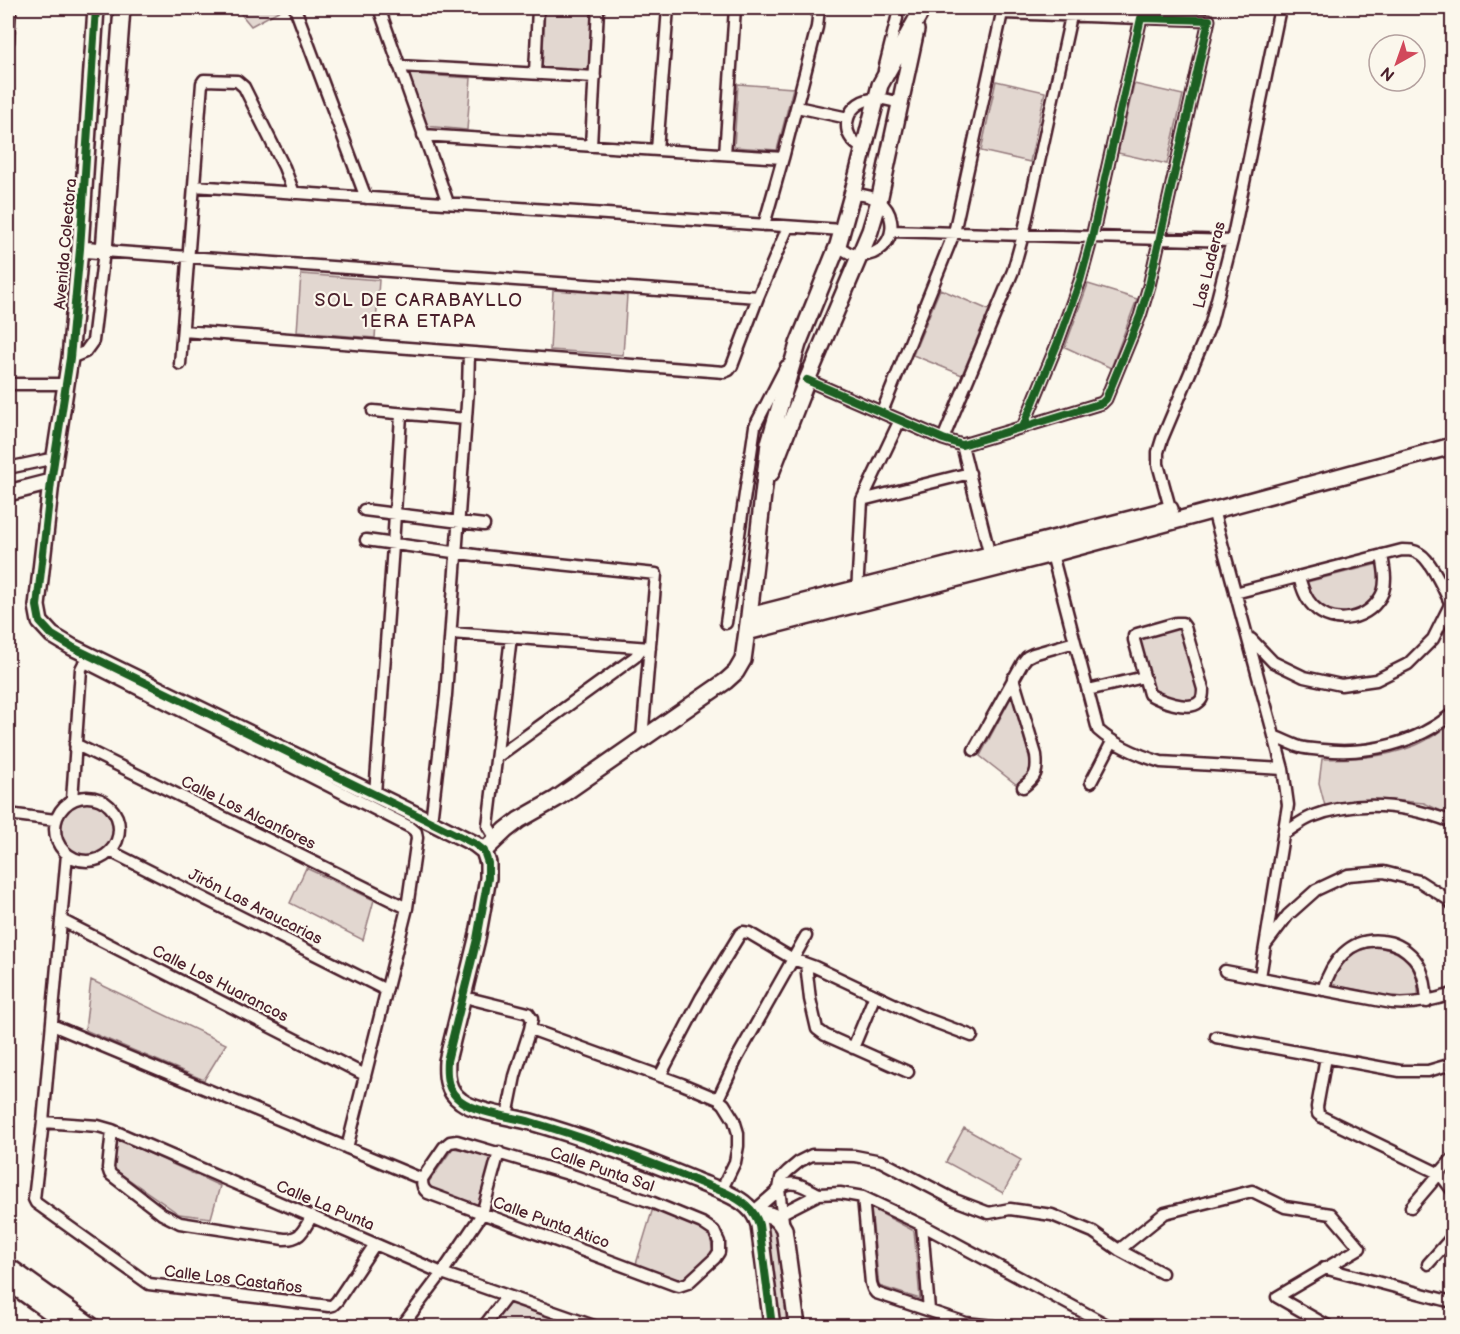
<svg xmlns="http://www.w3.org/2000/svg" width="1460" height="1334" viewBox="0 0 1460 1334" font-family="'Balsamiq Sans',sans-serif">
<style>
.green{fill:#e2d7d0;stroke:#967b7e;stroke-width:1.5}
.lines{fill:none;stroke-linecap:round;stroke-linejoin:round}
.street-casing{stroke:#4a1f2b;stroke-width:15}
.secondary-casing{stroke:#4a1f2b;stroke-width:20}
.street{stroke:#fbf7ec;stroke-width:10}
.secondary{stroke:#fbf7ec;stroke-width:15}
.cycleway-casing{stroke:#fbf7ec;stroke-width:11}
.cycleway{stroke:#1b5e20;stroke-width:8}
.labels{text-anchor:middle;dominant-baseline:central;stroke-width:4.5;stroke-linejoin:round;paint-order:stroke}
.street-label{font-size:16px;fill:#4a1f2b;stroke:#fbf7ec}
.neighbourhood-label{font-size:18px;letter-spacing:1.5px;fill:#4a1f2b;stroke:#fbf7ec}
</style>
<rect width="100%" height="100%" fill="#fbf7ec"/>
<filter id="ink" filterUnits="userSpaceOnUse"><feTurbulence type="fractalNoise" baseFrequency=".0167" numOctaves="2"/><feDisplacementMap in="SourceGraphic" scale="12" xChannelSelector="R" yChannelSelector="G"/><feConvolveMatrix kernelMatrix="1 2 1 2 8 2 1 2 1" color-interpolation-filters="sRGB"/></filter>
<g filter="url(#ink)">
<path class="green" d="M236,8H284L251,26Z
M545,8H592L589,72L542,69Z
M408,74L471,78L467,130L426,126Z
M996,81L1045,92L1030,162L981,151Z
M738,84L793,88L777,150L734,147Z
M1134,84L1183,95L1167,164L1118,153Z
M301,274L379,280L375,338L297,332Z
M1088,284L1137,299L1111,368L1065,347Z
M940,289L989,310L962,375L913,355Z
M553,290L627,295L623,355L550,350Z
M1378,564C1380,572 1381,579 1379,587C1371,613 1336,622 1317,602C1311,597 1309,589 1307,582Z
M1181,626L1199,694L1192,702L1166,698L1152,690L1138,638Z
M1012,696L1030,760C1031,774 1027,776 1017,785L980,756Z
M1448,727L1452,741V816L1424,803L1391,800L1355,801L1325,806L1319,783L1322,759C1352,759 1382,758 1411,747C1424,743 1436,734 1448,727Z
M59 828a28 28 0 1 1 56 0a28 28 0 1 1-56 0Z
M306,868L374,900L363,940L290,903Z
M1371,947C1401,948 1420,964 1418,996L1399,998L1332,985C1339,962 1348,953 1371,947Z
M91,980L226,1044L204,1080L85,1030Z
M964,1128L1021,1160L1003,1193L946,1162Z
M116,1138L220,1186L211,1218L179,1214L114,1169Z
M453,1148L495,1156L478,1206L431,1189L428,1183Z
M653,1208L703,1229L710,1236L713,1252L681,1282L636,1264Z
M871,1208L914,1231L920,1299L879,1286Z
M769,1223L776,1225L788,1313L786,1318L783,1320L777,1318L766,1226Z
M499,1299L552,1316L547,1326H478Z"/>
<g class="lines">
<defs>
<path id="street" d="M295,8L366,198
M379,8L448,203
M8,42L10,8
M399,66L595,77
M884,70L897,18
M535,73L538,8
M797,107L848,118
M423,135L783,158
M591,146L598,8
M864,149C837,137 844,103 872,99C881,97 892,101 900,103
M657,150L668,8
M725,154L735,8
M194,186L842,230
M764,225L783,158L817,27L819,8
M891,231L1232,241
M838,245C846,253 856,257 867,255C904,247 899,191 852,195
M183,331L724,372L729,370L732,366L758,297L788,227
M70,358L85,352L93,341L104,251L758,297
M180,364L202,83L204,80L237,81L244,87L284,167L294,193
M807,380L943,439L962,445L1023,427L1058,342L1080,281L1092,237L1141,18L1209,20L1149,286L1140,316L1106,399L1102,403L1023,427
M8,384H67
M373,411L466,419
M882,412L954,233L1002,13L1141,18
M943,439L1013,271L1023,235L1071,16
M962,445L991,560
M8,468L55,458
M862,500L970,473
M364,510L484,525
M1213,510L1283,769L1288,805L1260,977
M1172,515L1158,464V452L1162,439L1211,323L1232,241L1280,8
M366,540L482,556L656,574L642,739
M1052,554L1098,730C1116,746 1138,755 1161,762L1283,769
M1299,577C1302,587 1305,598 1313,606C1334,628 1371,620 1383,592C1387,580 1384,568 1382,555
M1235,593L1402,550C1409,550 1414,550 1420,554C1432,561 1445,593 1452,606
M857,594L862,500L900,420
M726,623L755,426L786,366
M1176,623H1182L1185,627L1203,689C1203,694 1203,699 1199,702C1189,712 1159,700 1149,694L1134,640V636L1137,634Z
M451,633L650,648
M1251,639L1273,662L1304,677L1341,685L1376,680L1408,664L1433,639L1449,607L1450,602
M1013,678L1036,755C1038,772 1036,777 1023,787
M1088,690L1144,677
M1274,736C1283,740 1291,744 1300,747C1307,749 1315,749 1323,750C1368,755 1417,743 1452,714
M75,744L407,908
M974,750L1023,662L1027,657L1033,654L1075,642
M497,757L635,657L642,648
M1091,782L1112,742
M375,794L393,546L401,415
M55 829a32 32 0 1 1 64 0a32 32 0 1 1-64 0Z
M72,800L81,669L83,665L87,663L410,827L416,832L417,838L407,908L347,1148
M8,814L55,820
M431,822L446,695L468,390L469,353
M1283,834C1292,829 1301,821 1311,817C1357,799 1407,805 1452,822
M496,839L488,826L511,637
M110,851L386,990
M67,854L43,1122L34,1199L36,1203L149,1284L329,1306L333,1305L337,1301L375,1244
M61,920L365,1075
M1266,944L1288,915L1316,890L1348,875L1384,872L1419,881L1449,900L1452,904
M806,964L810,999L817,1029L825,1035L908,1072
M1225,971L1392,1003C1414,1005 1432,1001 1452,994
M1323,990C1331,962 1350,937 1382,941C1394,942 1405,948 1414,958C1424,970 1426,987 1427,1002
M472,999L528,1013L532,1019L530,1029L682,1084L718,1099L724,1104L734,1120L738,1133V1146L735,1162L721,1191
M52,1025L422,1179
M1216,1037L1400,1071H1428L1452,1064
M853,1048L875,995
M1326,1057L1317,1107L1318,1114L1322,1117L1440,1174L1452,1190
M660,1076L701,998L740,934L743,932L749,933L793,959L815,967L919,1016L972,1036
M718,1099L737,1058L806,936
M507,1116L515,1076L530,1029
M43,1122L98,1126L112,1130L442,1273L594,1326
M112,1130L108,1168L110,1174L162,1214L180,1223L284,1239C302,1239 303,1230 312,1216
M457,1141L575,1176L651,1202L702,1223L714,1231L719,1242V1252L715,1258L688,1283L679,1286L675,1285L428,1193C423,1189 422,1186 422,1179L444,1147L450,1142Z
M863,1197L871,1283L873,1289L876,1293L966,1323L993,1326
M1411,1207L1452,1159
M753,1212L784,1185C796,1180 808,1189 819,1194
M782,1213L819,1194L840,1193L863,1197L922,1225L1109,1326
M922,1225L929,1310
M784,1229L779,1189L781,1178L788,1171L800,1161L812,1155L855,1156L881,1161L955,1200L989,1213L1010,1209L1052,1215L1093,1232L1119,1250L1162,1273
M1119,1250L1165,1213L1252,1191L1285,1207L1331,1214L1360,1248L1277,1297L1328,1326
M1428,1264L1452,1237
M1324,1268L1452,1302
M402,1326L442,1273L482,1214L499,1152
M484,1326L507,1296"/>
<path id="secondary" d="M96,8L80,249L70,358L51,482L37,606L40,622L52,635L72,647L431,822L475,844L484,851L488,863V878L477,939L447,1061C446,1077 447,1091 461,1101C475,1112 512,1117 531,1122C587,1138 640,1158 694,1180C710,1187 734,1194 747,1206C753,1211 757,1218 759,1225L772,1326
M80,249L104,251L122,8
M771,473L807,380L870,231L879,201L916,30
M8,493L51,482
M749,616L1170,509
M747,632L1052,554L1452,446
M484,851L506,830L519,820L556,799L726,681L736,672L743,660L749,616L769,443L798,344L838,245L852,195L880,85L919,15
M753,1212C769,1214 776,1214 784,1229L797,1326
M8,1266L92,1326
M8,1282L70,1326"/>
</defs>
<use href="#street" class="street-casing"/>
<use href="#secondary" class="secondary-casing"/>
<use href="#street" class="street"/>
<use href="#secondary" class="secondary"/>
<defs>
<path id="cycleway" d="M96,8L80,249L70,358L51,482L37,606L40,622L52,635L72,647L431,822L475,844L484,851L488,863V878L477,939L447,1061C446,1077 447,1091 461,1101C475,1112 512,1117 531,1122C587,1138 640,1158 694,1180C710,1187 734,1194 747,1206C753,1211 757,1218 759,1225L772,1326
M807,380L943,439L962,445L1023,427L1058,342L1080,281L1092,237L1141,18L1209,20L1149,286L1140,316L1106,399L1102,403L1023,427"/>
</defs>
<use href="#cycleway" class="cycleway-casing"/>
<use href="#cycleway" class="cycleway"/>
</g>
</g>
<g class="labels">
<g class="street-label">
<text transform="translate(66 244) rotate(-85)">Avenida Colectora</text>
<text transform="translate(1210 265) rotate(-76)">Las Laderas</text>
<text transform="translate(248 813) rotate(26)">Calle Los Alcanfores</text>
<text transform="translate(255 907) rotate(27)">Jirón Las Araucarias</text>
<text transform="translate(220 984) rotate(27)">Calle Los Huarancos</text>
<text transform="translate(602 1170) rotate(19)">Calle Punta Sal</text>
<text transform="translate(325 1206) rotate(23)">Calle La Punta</text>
<text transform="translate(551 1223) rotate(20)">Calle Punta Atico</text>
<text transform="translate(233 1280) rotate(7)">Calle Los Castaños</text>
</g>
<g class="neighbourhood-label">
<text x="419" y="300">SOL DE CARABAYLLO<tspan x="419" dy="21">1ERA ETAPA</tspan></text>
</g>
</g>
<rect width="1460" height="1334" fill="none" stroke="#fbf7ec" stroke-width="30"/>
<rect x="15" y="15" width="1430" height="1304" fill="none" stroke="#4a1f2b" stroke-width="2" filter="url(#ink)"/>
<g transform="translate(1397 63) rotate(220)"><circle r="28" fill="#fbf7ec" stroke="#b4a19f" stroke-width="1.5"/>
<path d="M0-4.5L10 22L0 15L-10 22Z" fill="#d1495b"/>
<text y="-9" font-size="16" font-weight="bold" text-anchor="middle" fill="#4a1f2b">N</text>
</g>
</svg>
